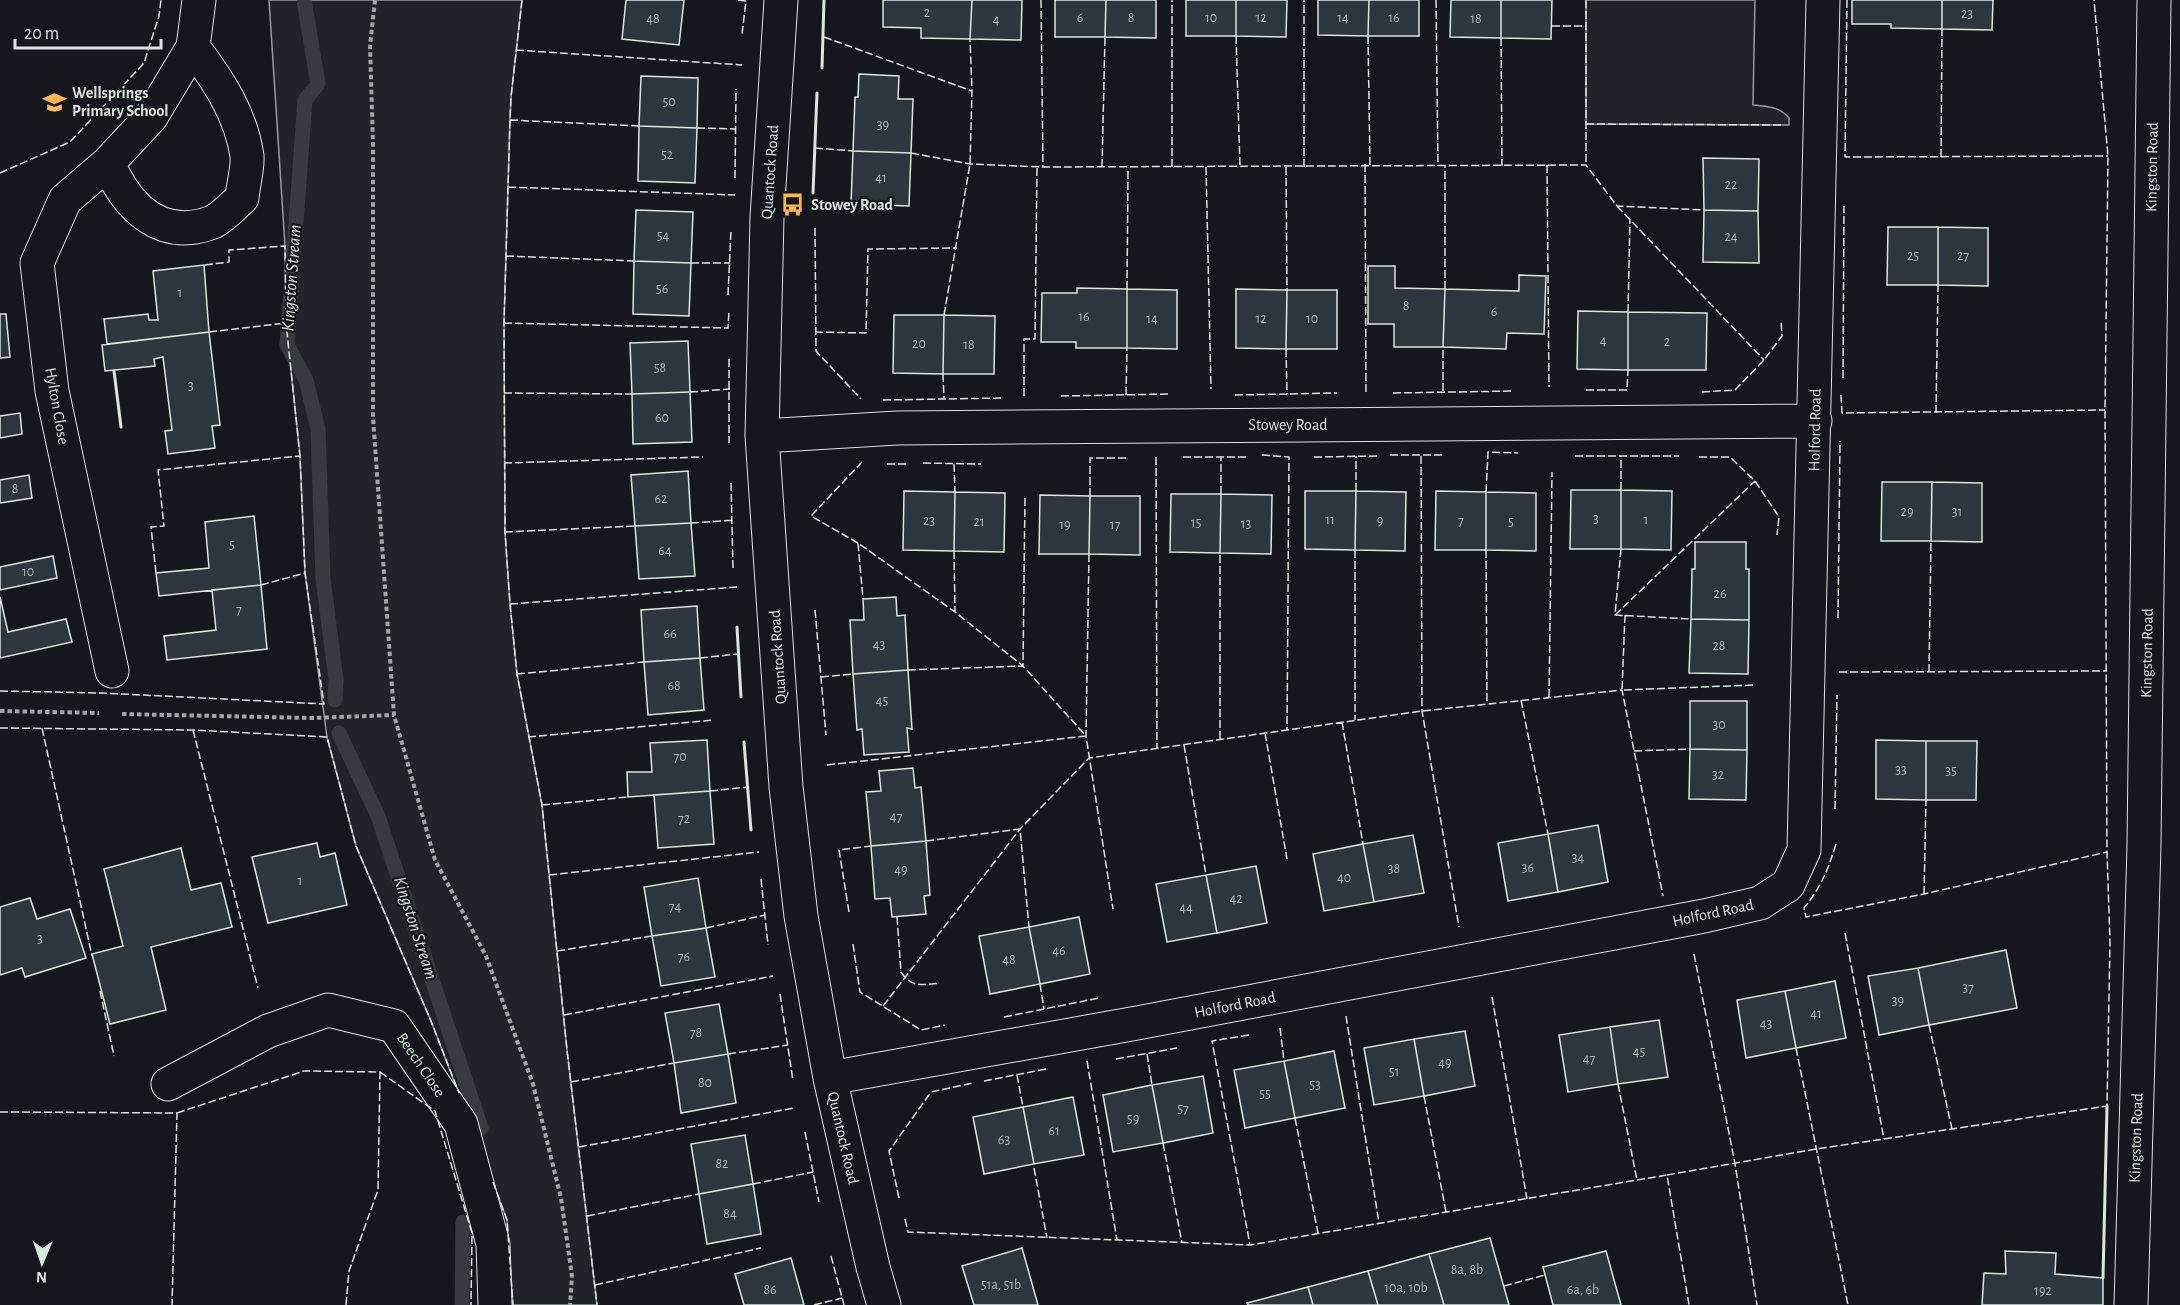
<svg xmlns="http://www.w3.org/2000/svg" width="2180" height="1305" viewBox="0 0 2180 1305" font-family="'Alegreya Sans',sans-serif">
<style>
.green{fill:#202428;stroke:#939e99;stroke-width:1.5}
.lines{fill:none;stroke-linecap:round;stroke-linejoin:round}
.stream{stroke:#363b3e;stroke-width:15}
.building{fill:#2c363c;stroke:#d8e6dc;stroke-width:1.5}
.minor-casing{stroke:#d8e6dc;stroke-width:35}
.tertiary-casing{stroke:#d8e6dc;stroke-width:35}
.path{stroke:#9da8a2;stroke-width:4;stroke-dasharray:4.5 3;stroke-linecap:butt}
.minor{stroke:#14181c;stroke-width:33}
.tertiary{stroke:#14181c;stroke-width:33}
.fence{stroke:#d8e6dc;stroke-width:1.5;stroke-dasharray:8 3;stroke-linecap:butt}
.wall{stroke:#d8e6dc;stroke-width:3}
.labels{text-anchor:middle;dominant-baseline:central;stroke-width:4.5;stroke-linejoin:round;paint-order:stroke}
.number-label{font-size:14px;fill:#adbab4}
.poi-label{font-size:16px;font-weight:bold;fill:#d8e6dc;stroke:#14181c;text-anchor:start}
.street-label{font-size:16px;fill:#d8e6dc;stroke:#14181c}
.water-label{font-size:18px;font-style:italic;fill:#d8e6dc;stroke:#14181c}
</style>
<rect width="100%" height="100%" fill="#14181c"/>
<path class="green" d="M269,0H522L511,97L510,120L504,323L505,532L510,604L517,674L542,805L567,1050L597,1305H513L507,1220L431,1021L356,846L327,737L305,573L300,456L286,323L285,246Z
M1586,0H1755L1753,105C1768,107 1779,106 1789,118V125L1586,124Z"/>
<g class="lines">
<path class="stream" d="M304,0L318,84L305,100L287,345L306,380L318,429L323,578L336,680L335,700
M339,733L378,816L481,1128
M462,1305L463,1222"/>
</g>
<path class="building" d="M626,0H684L679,45L622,39Z
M883,0H972L970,39L921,38V28L883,27Z
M972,0H1022L1021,40L970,39Z
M1055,0H1106L1105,37H1055Z
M1106,0H1156V38L1105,37Z
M1186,0H1236V36H1186Z
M1236,0H1287L1286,37L1236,36Z
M1318,0H1369L1368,36L1318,35Z
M1369,0H1419V36H1368Z
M1451,0H1501V38L1450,37Z
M1501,0H1552L1551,39L1501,38Z
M1852,0H1942V29L1891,28V24H1852Z
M1942,0H1993L1992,30L1942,29Z
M859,74L899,76L898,99H913L911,153L853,151L855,97H858Z
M641,76L698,78L697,128L639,126Z
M639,126L697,128L695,183L638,181Z
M853,151L911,153L909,206L851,204Z
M1703,158L1759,159L1758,211L1704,210Z
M636,210L693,212L691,263L634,261Z
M1704,210L1758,211L1759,263L1703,262Z
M1888,227H1938V285H1887Z
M1938,227L1988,228V286L1938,285Z
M634,261L691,263L689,316L633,314Z
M204,265L209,332L107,344L104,319L148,314L149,320H158L153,271Z
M1368,266H1395V288L1445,289L1443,347H1394V324H1368Z
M1519,275L1546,276L1544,334L1507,333L1506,349L1443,347L1445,289L1519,291Z
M1077,288L1127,289V348H1076V342H1041L1042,293H1077Z
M1127,289L1177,290V349L1127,348Z
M1236,289L1287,290L1286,349L1236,348Z
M1287,290H1337V349H1286Z
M1578,311L1628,312V370L1577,369Z
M1628,312L1707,313L1706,370H1628Z
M0,314H6L10,357L0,358Z
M894,315H944L943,374L893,373Z
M944,315L995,316L994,374H943Z
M209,332L220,425L212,426L215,448L168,454L165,431L172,430L163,357L154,359L155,366L105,371L102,345Z
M688,341L690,392L632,394L630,343Z
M690,392L692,442L633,444L632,394Z
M20,413L22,434L0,438V416Z
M688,471L691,523L635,526L631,475Z
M29,475L32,498L0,503V480Z
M1882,482H1932L1931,541H1881Z
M1932,482L1982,483V542L1931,541Z
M1571,490H1621V549H1570Z
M1621,490L1672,491L1671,550L1621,549Z
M904,491L955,492L954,551L903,550Z
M1305,491H1356L1355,550L1305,549Z
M1356,491L1406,492L1405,551L1355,550Z
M1436,491L1486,492V550H1435Z
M955,492L1005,493L1004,552L954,551Z
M1486,492L1536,493V551L1486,550Z
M1171,494H1221L1220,553L1170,552Z
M1221,494L1272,495L1271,554L1220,553Z
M1040,495L1090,496L1089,554H1039Z
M1090,496H1140V555L1089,554Z
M254,516L261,585L159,596L156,573L209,568L205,522Z
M691,523L695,576L639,579L635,526Z
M1695,542H1746V569H1749V620L1691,619L1692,569H1695Z
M53,556L57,578L0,590V567Z
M261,585L267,649L167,660L164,636L216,630L212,590Z
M0,597L8,632L66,619L72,642L0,658Z
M896,597L897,616L905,615L908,670L853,674L850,620H864L863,599Z
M697,606L700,658L644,662L641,610Z
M1691,619L1749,620L1748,674L1689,673Z
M700,658L704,710L648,715L644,662Z
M908,670L912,729L907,728L909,752L864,755L862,729L857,730L853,674Z
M1690,701H1747V750L1690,749Z
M707,740L710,791L628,797L627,772H652L650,743Z
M1876,740L1926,741V800L1876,799Z
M1926,741H1977L1976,800H1926Z
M1690,749L1747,750L1746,800L1689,799Z
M913,768L915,788L921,787L926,841L871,846L866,792L881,791L879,771Z
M710,791L714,844L658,848L654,795Z
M1598,825L1608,882L1558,892L1548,834Z
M1548,834L1558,892L1508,901L1498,843Z
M1413,835L1424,893L1374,902L1363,844Z
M926,841L930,895L924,896L926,914L892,917L890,898L875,899L871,846Z
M317,843L320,857L335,853L347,905L268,923L252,857Z
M1363,844L1374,902L1324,911L1313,854Z
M181,848L191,890L221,883L232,927L151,947L166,1010L110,1024L92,954L123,946L104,869Z
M1256,866L1267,923L1217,933L1206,875Z
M1206,875L1217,933L1167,942L1156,884Z
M698,878L706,928L652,936L644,887Z
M30,898L37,919L70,909L86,958L25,977L22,968L0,975V907Z
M1079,917L1090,974L1040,984L1029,927Z
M1029,927L1040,984L990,994L979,936Z
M706,928L715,977L661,986L652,936Z
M2006,950L2017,1008L1929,1025L1918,968Z
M1918,968L1929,1025L1879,1035L1868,976Z
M1835,981L1846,1038L1796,1048L1785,991Z
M1785,991L1796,1048L1746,1058L1737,1000Z
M719,1004L728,1054L674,1063L665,1013Z
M1659,1020L1668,1077L1618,1084L1610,1027Z
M1610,1027L1618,1084L1568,1092L1559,1035Z
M1465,1031L1475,1086L1424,1096L1414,1039Z
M1414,1039L1424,1096L1374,1105L1364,1048Z
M1334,1051L1345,1108L1295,1118L1284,1061Z
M728,1054L736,1103L681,1113L674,1063Z
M1284,1061L1295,1118L1245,1128L1234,1070Z
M1203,1076L1213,1133L1163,1143L1152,1085Z
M1152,1085L1163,1143L1113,1152L1103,1095Z
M1073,1097L1084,1155L1034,1164L1023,1107Z
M1023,1107L1034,1164L984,1174L973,1117Z
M745,1135L753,1184L699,1194L691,1144Z
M753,1184L761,1234L707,1244L699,1194Z
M1490,1238L1509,1305H1444L1429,1254Z
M1022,1248L1038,1305H974L962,1266Z
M1606,1251L1621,1305H1553L1543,1267Z
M2005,1251L2056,1253L2055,1274L2103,1278V1305H1982L1984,1273L2006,1274Z
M1429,1254L1444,1305H1378L1368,1271Z
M791,1258L804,1305H744L735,1274Z
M1368,1271L1378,1305H1313L1308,1287Z
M1308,1287L1313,1305H1248L1247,1303Z"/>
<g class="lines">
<defs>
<path id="minor" d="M781,0L767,217L762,436L786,787L801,916L830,1078L873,1267L884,1305
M108,163C127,207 161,242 213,222C223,217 233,206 242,198C243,185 248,169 247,156C241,114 218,80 193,47
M762,436L897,428L1815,421
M112,671L52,391L37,263L65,200L108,163L151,117L193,47L199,0
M830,1078L1137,1023L1704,916L1760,903L1788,885L1804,850L1823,0
M168,1084L268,1031L328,1010L394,1026L461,1124L493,1244L495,1305"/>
<path id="tertiary" d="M2131,1305L2144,845L2154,0"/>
</defs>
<use href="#minor" class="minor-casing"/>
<use href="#tertiary" class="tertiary-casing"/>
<path class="path" d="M375,0L370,46L373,144V417L394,715L435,860L486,956L533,1084L561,1198L572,1276L570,1305
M0,711L99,713
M122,714L312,718L394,715"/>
<use href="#minor" class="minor"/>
<use href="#tertiary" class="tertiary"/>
<path class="fence" d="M522,0L511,97L510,120L504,323L505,532L510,604L517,674L542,805L567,1050L597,1305
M738,0L746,1L742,34
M1041,0L1043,167
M1436,0L1438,166
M1586,0V165
M1847,0L1845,157L2108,156
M1552,26H1586
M1236,36L1240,167
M1368,36L1370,165
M824,37L972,91
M1501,38L1502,166
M516,50L742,65
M510,120L639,126
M1586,124L1784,125
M697,128L735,129
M815,148L853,151
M911,153L970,164L1043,167L1586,165L1617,206L1704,210
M1941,157L1942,29
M1365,164L1366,392
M1547,165L1549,387
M1102,167L1105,37
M1172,167V0
M1206,167L1211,389
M1286,167L1287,290
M1304,167V0
M0,173L70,142L144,63L159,16L161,0
M735,178L736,89
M508,187L735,195
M1617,206L1764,360
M815,228L816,351L861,399
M506,256L634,261
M691,263H730
M1127,289L1128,168
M1445,289V166
M728,295L731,230
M1628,312L1630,219
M944,315L970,164L972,91L970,39
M504,323L728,328L729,311
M209,332L286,323
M815,332L866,333L868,249L957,248
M1286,349L1287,394
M729,359V443
M943,374L944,399
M1843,378L1844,206
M1586,390H1627L1628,370
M1443,391V347
M690,392L730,389
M1702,392L1735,390L1764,360L1782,336L1781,320
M504,393L632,394
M1393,393L1514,391
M1126,395L1127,348
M1235,395L1337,393
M1841,395L1842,413L2105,410
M1024,396V339H1035L1037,167
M1061,396L1169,394
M883,400L1003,398
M1936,413L1938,285
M1262,455L1289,457L1287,730
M1390,455H1443
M1421,456L1422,711L1459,927
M1575,456H1679
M1156,457L1157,749
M1183,457H1248
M1314,457L1379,456
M1699,457H1730L1755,481L1779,517L1777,535
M504,463L703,457
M923,463L981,464
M887,464H909
M954,464L955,492
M731,483L733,568
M1621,490V456
M1356,491V456
M1486,492L1488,452L1518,453
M1221,494V457
M1090,496V458H1129
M691,523L734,520
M505,532L635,526
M858,543L811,516L862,462
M1621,549L1615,615L1691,619
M1355,550V720
M1486,550L1487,704
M954,551L955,612
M1089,554L1086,736L1113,909
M156,573L151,527L164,526L158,470L300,456
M261,585L305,573
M510,604L737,587
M815,610L826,735
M1615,615L1755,481
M1625,615L1622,690L1755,685
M1838,618L1840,441
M700,658L738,654
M908,670L1023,666L1025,495
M1839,672L2107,671
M1929,672L1931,541
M517,674L644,662
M821,677L853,674
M0,691L102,693L324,704L305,573L300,456L286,323L285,246L229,250V262L204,265
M1549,697L1552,472
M1521,700L1548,834
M1342,722L1363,844
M0,728L193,730L327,737L356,846L431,1021L459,1093
M42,728L92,956
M193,730L258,988
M1265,733L1287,859
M528,737L713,720
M1220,739V553
M1184,745L1206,875
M1634,751L1690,749
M827,765L1086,736L1023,666L955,612L858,543L863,599
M710,791L748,787
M542,805L628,797
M1835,809L1837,695
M926,841L1020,829L1029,927
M1836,844C1828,870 1821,887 1804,908L1806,917L1924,894L2107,852
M549,875L759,852
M761,879L768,945
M1924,894L1926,800
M849,912L839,850L871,846
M897,917L901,972C911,988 923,985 940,983
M706,928L765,915
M1845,933L1884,1139
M853,944L860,992L921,1030L945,1025
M557,951L652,936
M1694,954L1735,1164L1757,1305
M1040,984L1044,1009
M100,991L114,1056
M780,994L793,1081
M1492,997L1527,1199
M883,1006L1020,829L1089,758L1422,711L1622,690L1663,896
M564,1015L773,976
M1346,1016L1379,1223
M1004,1017L1099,998
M1929,1025L1952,1129
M1280,1028L1284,1061
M1249,1035L1212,1041L1250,1245
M1796,1048L1848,1305
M728,1054L788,1045
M1147,1054L1152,1085
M1116,1059L1177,1048
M1087,1061L1117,1240
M380,1072L435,1111L472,1233L471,1305
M1017,1075L1023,1107
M984,1081L1046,1069
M571,1082L674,1063
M1618,1084L1637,1180
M1424,1096L1446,1212
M0,1112L177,1113L172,1305
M177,1113L304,1071L380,1072L378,1190L349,1271L346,1305
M1295,1118L1318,1233
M805,1132L819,1202
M1163,1143L1182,1243
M579,1147L794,1108
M1034,1168L1047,1238
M1667,1175L1816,1149L2107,1106L2110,942L2107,852L2105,410L2108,156L2094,0
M493,1182L507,1220L513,1305
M753,1184L813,1172
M899,1198L889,1151L931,1092L973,1083
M587,1216L699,1194
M905,1219L908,1232L1250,1245L1667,1175L1689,1305
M831,1256L844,1305
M595,1285L761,1248
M1504,1286L1545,1275
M814,1305L842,1298"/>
<path class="wall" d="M822,68L824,0
M813,193L817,93
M114,371L121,427
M737,627L741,697
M744,742L751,830
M2103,1278L2107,1106"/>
</g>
<defs>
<symbol id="school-bare" viewBox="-9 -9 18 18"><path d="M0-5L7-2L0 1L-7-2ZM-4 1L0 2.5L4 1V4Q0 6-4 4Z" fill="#ffb74d" stroke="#14181c" stroke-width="2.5" paint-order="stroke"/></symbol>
<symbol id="bus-bare" viewBox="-9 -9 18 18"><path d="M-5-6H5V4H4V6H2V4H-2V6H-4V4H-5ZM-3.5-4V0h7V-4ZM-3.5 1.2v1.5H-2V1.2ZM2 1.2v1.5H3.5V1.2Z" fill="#ffb74d" stroke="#14181c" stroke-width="2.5" paint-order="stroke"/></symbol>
</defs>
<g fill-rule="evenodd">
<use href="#school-bare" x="38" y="86" width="33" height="33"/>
<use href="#bus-bare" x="776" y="188" width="33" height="33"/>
</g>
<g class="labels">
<g class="number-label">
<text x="927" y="13">2</text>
<text x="1967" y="14">23</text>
<text x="1080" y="18">6</text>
<text x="1131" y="18">8</text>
<text x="1211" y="18">10</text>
<text x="1261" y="18">12</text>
<text x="1343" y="18">14</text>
<text x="1394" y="18">16</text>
<text x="653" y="19">48</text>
<text x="1476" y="19">18</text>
<text x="996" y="20">4</text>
<text x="669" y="102">50</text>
<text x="883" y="125">39</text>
<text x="667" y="155">52</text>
<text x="881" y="178">41</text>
<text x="1731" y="185">22</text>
<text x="663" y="236">54</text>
<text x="1731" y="237">24</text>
<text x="1913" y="256">25</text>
<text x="1963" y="256">27</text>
<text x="662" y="289">56</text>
<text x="180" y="293">1</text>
<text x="1406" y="306">8</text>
<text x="1494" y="312">6</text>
<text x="1084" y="317">16</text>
<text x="1152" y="319">14</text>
<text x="1261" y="319">12</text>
<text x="1312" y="319">10</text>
<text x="1603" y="341">4</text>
<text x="1667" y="342">2</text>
<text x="919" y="344">20</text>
<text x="969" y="345">18</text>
<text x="660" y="368">58</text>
<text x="191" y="386">3</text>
<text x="662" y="418">60</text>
<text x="15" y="489">8</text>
<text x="661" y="499">62</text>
<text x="1907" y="512">29</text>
<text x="1957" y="512">31</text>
<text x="1596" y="519">3</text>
<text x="1330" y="520">11</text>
<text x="1646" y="520">1</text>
<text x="929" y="521">23</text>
<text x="1380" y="521">9</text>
<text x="1461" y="521">7</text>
<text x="979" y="522">21</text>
<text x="1511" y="522">5</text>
<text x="1196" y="523">15</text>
<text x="1246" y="524">13</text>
<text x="1065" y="525">19</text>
<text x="1115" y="525">17</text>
<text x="232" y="545">5</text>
<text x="665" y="551">64</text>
<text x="28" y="572">10</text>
<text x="1720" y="594">26</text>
<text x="239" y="610">7</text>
<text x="670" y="634">66</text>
<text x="879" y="645">43</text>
<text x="1719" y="646">28</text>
<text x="674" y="686">68</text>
<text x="882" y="701">45</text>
<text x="1719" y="725">30</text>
<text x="680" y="757">70</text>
<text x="1901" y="770">33</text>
<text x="1951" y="771">35</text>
<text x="1718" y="775">32</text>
<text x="896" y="817">47</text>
<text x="684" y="819">72</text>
<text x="1578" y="858">34</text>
<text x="1528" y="868">36</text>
<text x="1394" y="869">38</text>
<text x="901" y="870">49</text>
<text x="1344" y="878">40</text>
<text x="300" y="881">1</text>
<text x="1236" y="899">42</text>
<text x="675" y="907">74</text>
<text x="1186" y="908">44</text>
<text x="40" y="939">3</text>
<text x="1059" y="951">46</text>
<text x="684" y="957">76</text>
<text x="1009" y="960">48</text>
<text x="1968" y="988">37</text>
<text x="1898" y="1001">39</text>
<text x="1816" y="1014">41</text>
<text x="1766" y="1024">43</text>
<text x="696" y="1033">78</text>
<text x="1639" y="1052">45</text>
<text x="1589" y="1059">47</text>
<text x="1445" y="1063">49</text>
<text x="1394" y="1072">51</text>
<text x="705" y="1083">80</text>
<text x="1315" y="1085">53</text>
<text x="1265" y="1094">55</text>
<text x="1183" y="1109">57</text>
<text x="1133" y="1119">59</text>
<text x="1054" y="1131">61</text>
<text x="1004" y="1140">63</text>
<text x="722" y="1164">82</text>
<text x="730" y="1214">84</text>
<text x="1467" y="1270">8a, 8b</text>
<text x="1001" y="1285">51a, 51b</text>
<text x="1406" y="1288">10a, 10b</text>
<text x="770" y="1290">86</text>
<text x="1583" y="1290">6a, 6b</text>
<text x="2043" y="1291">192</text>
</g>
<g class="poi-label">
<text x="72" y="93">Wellsprings<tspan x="72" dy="18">Primary School</tspan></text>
<text x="811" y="205">Stowey Road</text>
</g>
<g class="street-label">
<text transform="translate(2152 167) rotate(-89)">Kingston Road</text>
<text transform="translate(770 172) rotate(-86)">Quantock Road</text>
<text transform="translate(57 406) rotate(80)">Hylton Close</text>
<text x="1288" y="425">Stowey Road</text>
<text transform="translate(1815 430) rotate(-89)">Holford Road</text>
<text transform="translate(2147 653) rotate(-89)">Kingston Road</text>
<text transform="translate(778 657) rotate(-94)">Quantock Road</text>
<text transform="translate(1713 913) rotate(-12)">Holford Road</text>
<text transform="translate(1235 1005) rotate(-11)">Holford Road</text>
<text transform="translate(421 1065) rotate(56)">Beech Close</text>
<text transform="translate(843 1138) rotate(77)">Quantock Road</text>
<text transform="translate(2136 1138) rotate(-88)">Kingston Road</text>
</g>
<g class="water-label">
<text transform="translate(292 278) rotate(-86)">Kingston Stream</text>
<text transform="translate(415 928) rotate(72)">Kingston Stream</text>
</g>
</g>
<g transform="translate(42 1263) rotate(182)" stroke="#14181c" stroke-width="4.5" paint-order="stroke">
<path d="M0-4.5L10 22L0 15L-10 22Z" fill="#d8e6dc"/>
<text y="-9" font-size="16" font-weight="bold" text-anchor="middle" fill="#d8e6dc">N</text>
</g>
<path d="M15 39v9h146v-9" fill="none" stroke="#d8e6dc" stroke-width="3"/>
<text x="24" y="39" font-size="18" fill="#d8e6dc" stroke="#14181c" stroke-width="4.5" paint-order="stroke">20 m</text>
</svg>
